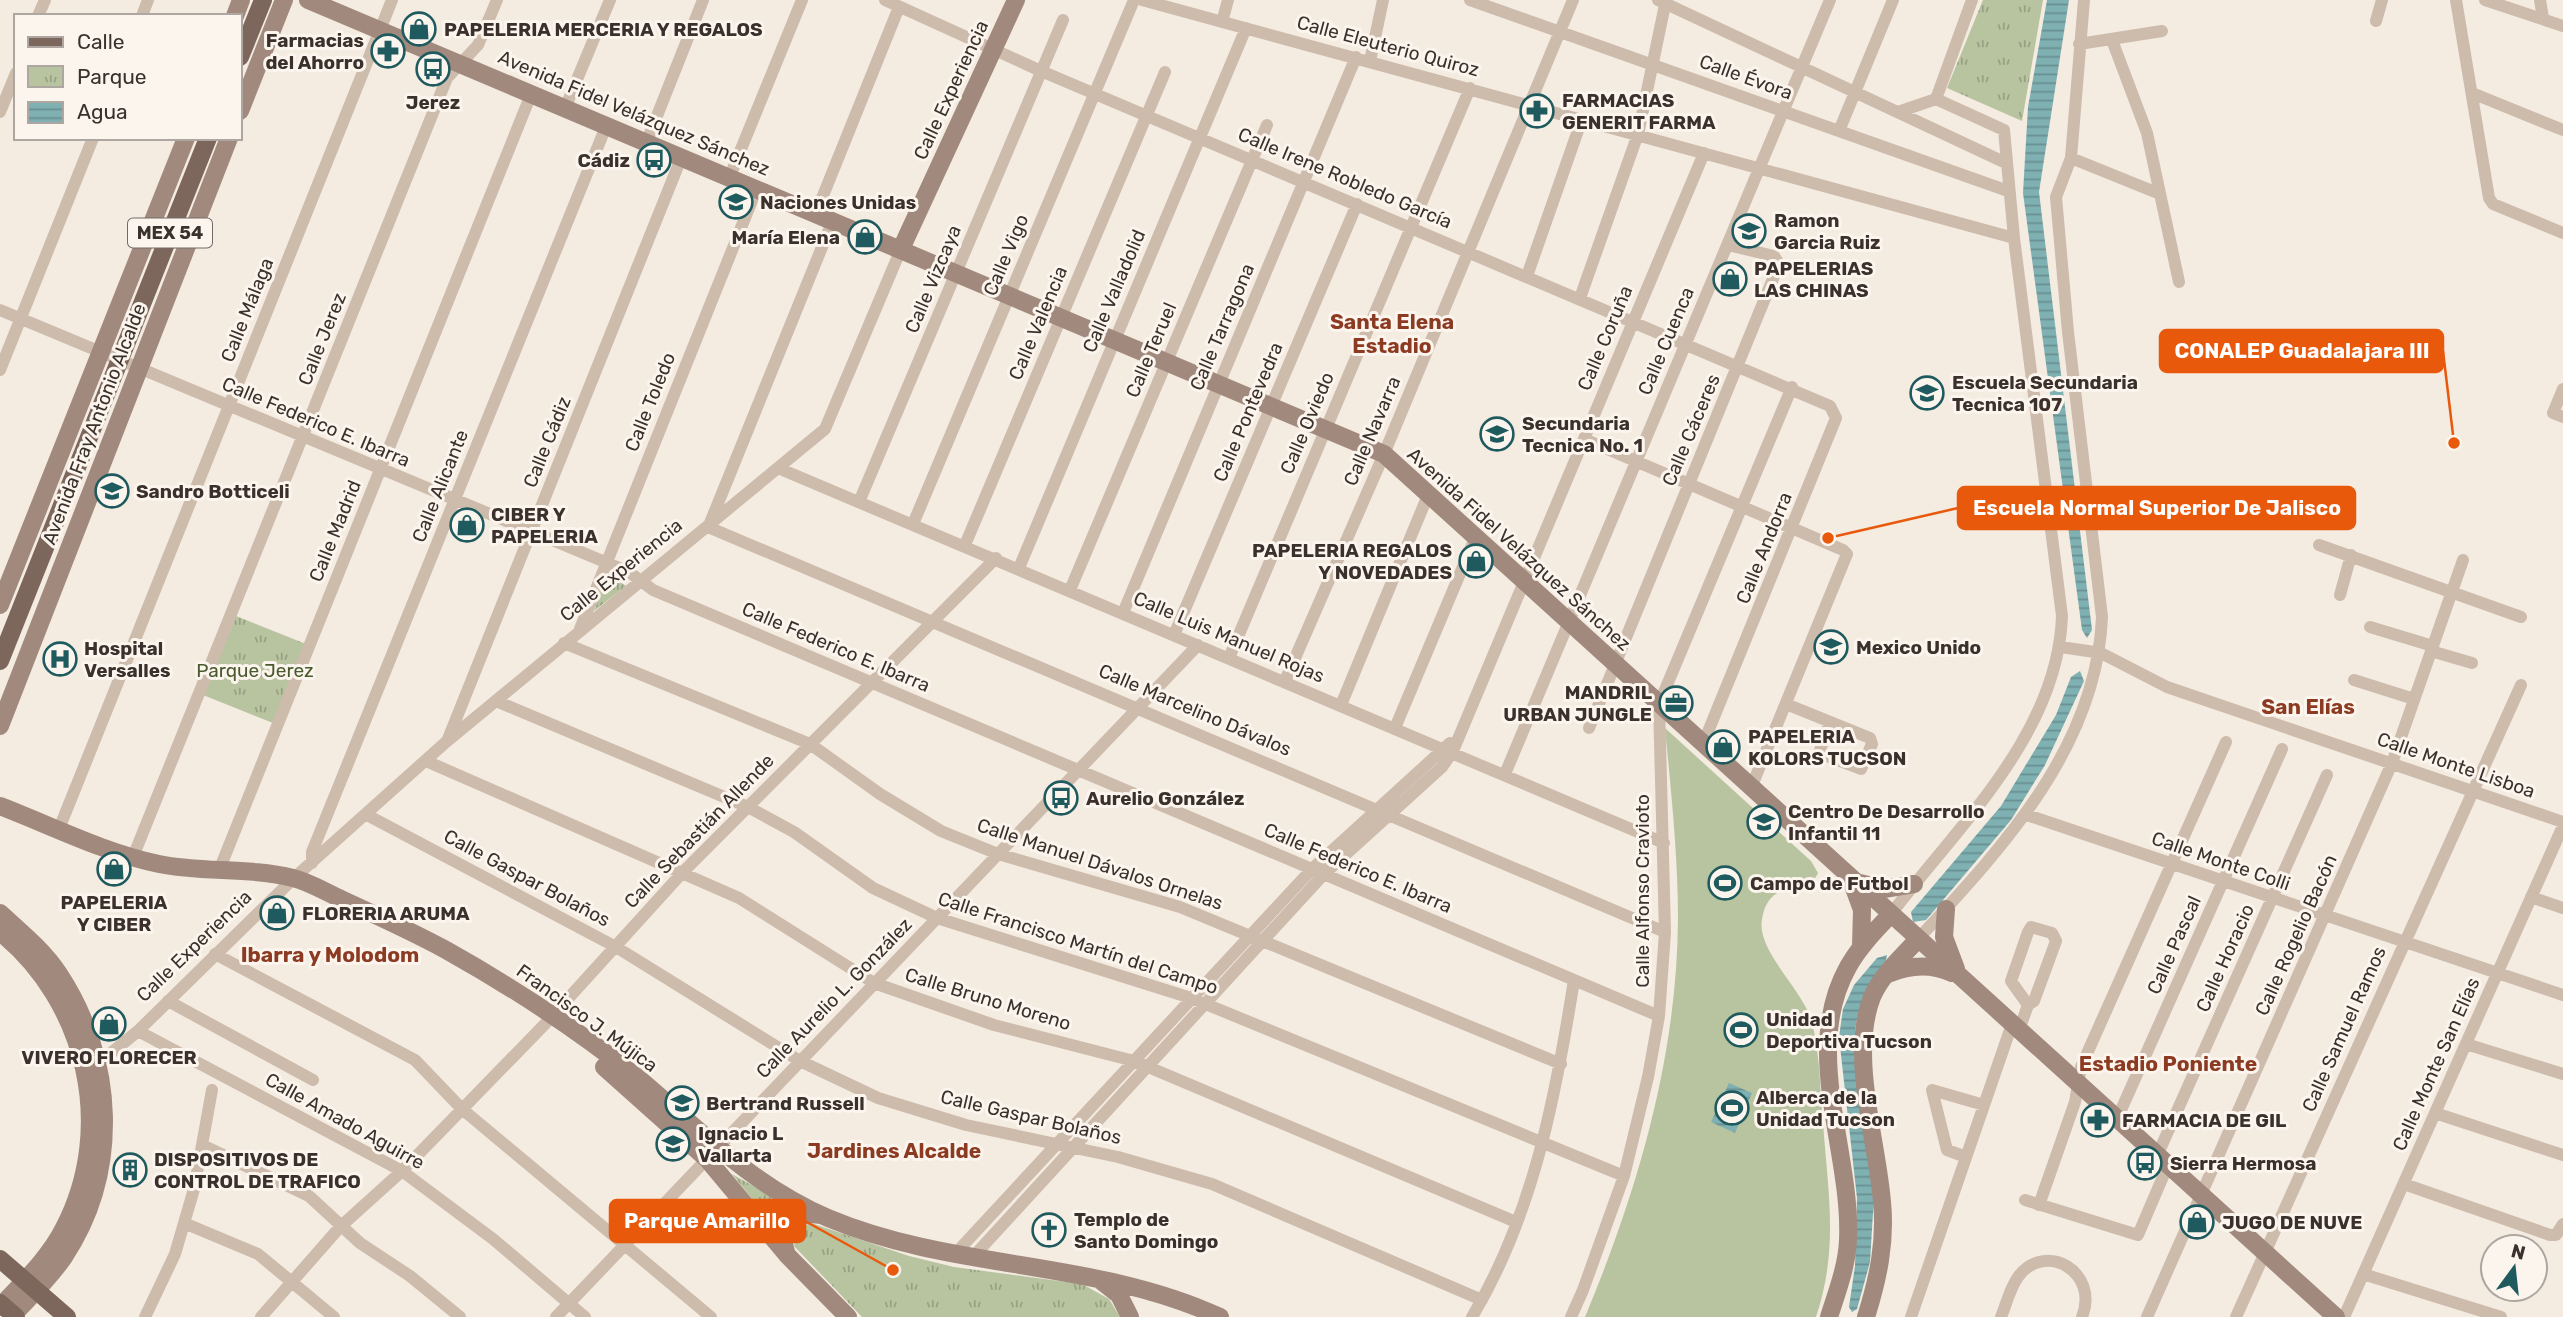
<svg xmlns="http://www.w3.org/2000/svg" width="2563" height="1317" viewBox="0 0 2563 1317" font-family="Rubik,sans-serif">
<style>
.grass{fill:#b8c4a0}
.park{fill:url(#park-tufts)}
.water{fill:url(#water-rules)}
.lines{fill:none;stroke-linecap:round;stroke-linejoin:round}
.street{stroke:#cdbbac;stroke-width:12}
.secondary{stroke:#a18a7d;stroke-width:18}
.primary{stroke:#7d675c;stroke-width:18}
.labels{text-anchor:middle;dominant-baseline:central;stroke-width:6;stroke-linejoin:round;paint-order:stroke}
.shield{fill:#fbf5ee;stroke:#756b66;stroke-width:2}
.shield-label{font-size:18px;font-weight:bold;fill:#3b302b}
.poi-label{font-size:19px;font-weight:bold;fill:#3b302b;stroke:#fbf5ee;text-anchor:start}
.street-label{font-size:19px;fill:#3b302b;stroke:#fbf5ee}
.park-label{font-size:19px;fill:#4a5a2e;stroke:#fbf5ee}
.neighbourhood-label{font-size:21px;font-weight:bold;fill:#8c3b22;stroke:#fbf5ee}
.leader{fill:none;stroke:#e8590c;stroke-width:2.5}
.callout-dot{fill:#e8590c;stroke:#fbf5ee;stroke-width:2.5}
.callout{fill:#e8590c;stroke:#e8590c;stroke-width:2.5}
.callout-label{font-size:21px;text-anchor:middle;font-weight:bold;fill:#fff}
</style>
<defs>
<pattern id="park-tufts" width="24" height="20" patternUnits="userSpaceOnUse" patternTransform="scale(1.75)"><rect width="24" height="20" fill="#b8c4a0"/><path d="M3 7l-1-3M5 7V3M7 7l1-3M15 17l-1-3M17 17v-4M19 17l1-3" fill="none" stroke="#97a083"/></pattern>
<pattern id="water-rules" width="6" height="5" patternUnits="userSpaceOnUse" patternTransform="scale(1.75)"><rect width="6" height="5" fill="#7fb0b2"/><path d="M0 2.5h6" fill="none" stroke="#699091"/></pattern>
</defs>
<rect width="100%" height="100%" fill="#f4ebe1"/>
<path class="grass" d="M1665,728L1811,861L1818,873C1809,895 1769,876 1762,919C1756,951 1803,989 1812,1022C1820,1054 1820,1090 1823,1123C1828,1193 1839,1248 1816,1317H1585C1638,1190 1677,1057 1678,919C1678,855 1671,791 1665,728Z"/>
<path class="park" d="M1983,0H2043L2022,121L1947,88Z
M608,574L626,586L594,611Z
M236,616L306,644L273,723L203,695Z
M732,1174L798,1211L780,1233Z
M811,1223L909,1256L954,1267L1082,1284L1109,1299L1120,1317H862L794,1246L798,1228Z"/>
<path class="water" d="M2047,0H2069L2039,192L2092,630L2087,638L2082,630L2023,193L2028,107Z
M2080,671L2084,681L2045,765L2011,820L1926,920L1913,922L1911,912L2001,806L2056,715L2071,677Z
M1887,955C1882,987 1857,994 1855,1034L1874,1196L1870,1262L1857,1309L1852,1312L1849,1307L1855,1266L1857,1198L1839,1037L1843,1009L1854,985L1877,958Z
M1729,1083L1752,1093L1735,1133L1711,1122Z"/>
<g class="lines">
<path class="street" d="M885,0L1041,71L1830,406L1836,418L1703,744
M1142,0L2014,238
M1470,0L2008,191
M1658,0L2006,163
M2456,0L2489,198L2493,204L2563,233
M2485,0L2563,26
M2540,0L2543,18
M38,16L45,0
M142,16L148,0
M2376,21L2382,0
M1222,22L1228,0
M2112,40L2147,133L2179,282
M2079,44L2162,31
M1370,61L1383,0
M2472,93L2563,130
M566,106L610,0
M0,112L16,73
M1898,112L1936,99L1972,0
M1839,131L1893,0
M647,141L703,0
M2071,158L2160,194
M730,176L802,0
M816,213L899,7
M1527,276L1582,119
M1580,298L1638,134L1666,0
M0,310L629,572L653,590L1659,1016
M0,370L93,138
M2563,389L2553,413L2563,417
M1584,439L1843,550L1847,554L1751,788
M778,468L1664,843
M859,502L1063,20
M710,523L833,220
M913,524L1134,0
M708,527L1665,932
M965,545L1165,72
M2319,545L2521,617
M1019,568L1246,28
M1070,590L1267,125
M2340,595L2351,555
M1123,613L1356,57
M2370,627L2433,646
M580,629L757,188
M1174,635L1357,204
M564,643L810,744L880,794L941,831L998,854L1180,907L1561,1064
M2061,647L2101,653L2167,687L2563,822
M2431,651L2472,663
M1229,658L1470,88
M2354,680L2414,699
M1285,681L1384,454L1573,0
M496,701L748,807L794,832L873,888L937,918L1191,998L1624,1176
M1786,704L1870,738L1872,744L1861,769L1819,753L1830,722
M1341,705L1428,495
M1395,728L1475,538
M1589,728L1779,264L1774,256L1728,245
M448,739L682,156
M426,761L739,898L874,983L994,1025L1134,1061L1516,1222
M1505,774L1830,0
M367,815L616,947L800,1061L878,1098L966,1125L1118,1157L1212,1184L1482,1300
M2027,815L2563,995
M59,829L392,0
M133,857L447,78L478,45L497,0
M312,863V852L607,124
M220,868L532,92
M2531,897L2563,908
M1891,914C1958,826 2058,734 2062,616L2014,238L2004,130L1936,99
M1918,939C2002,848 2097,747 2102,617L2068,332L2056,197L2071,158L2084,0
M215,954L415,1060L462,1109L711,1317
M168,1001L313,1080
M2019,1030L2028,1005L2034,1001L2056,941L2052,933L2031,927L2028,932L2011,981L2028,1005
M138,1031L402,1171L493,1239L585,1317
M2466,1044L2563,1074
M99,1063L138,1031L294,878L446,742L825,429L901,249
M2435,1113L2563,1155
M2117,1119L2282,749
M202,1145L309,1196L360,1243L410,1276L460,1317
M2157,1156L2327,775
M1966,1157L1947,1150L1932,1090L1984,1105
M2404,1184L2550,1235H2556L2563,1224
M2025,1200L2138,1235L2168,1165
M2039,1205L2075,1102L2081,1067L2226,742
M184,1223L258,1254L334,1317
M954,1255L1312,869L1450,743
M972,1258L1324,874L1442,767L1453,751L1704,153
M2363,1274L2501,1317
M145,1317L175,1254L194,1189L212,1090
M261,1317L340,1227L402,1171L545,1024L683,872L996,558
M556,1317L1198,645
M1472,1317C1533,1216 1556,1095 1574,980
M1571,1317L1583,1290L1624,1176L1648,1077L1659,1016L1665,932L1659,704L1792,387
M1911,1317L2012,1024
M2001,1317C2006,1305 2010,1288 2018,1277C2045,1240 2100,1272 2082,1317
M2147,1317L2392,763L2463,560
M2236,1317L2521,685
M2344,1317L2563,826"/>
<path class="secondary" d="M308,0L1384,454L2336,1317
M235,16L241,0
M240,111L284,0
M901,249L1016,0
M0,605L186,138
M0,726L229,138
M0,806C52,826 105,853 159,864C203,873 249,867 293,878C310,882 327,893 343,900C378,916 413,932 446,950C514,988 578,1030 638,1078C700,1130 751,1185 828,1218C954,1271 1095,1259 1220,1317
M1851,880L1862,910L1861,946
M1860,883L1884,889L1914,884
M1946,909L1944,937L1956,969
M0,913C21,932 44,951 59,974C115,1059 121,1171 64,1257C49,1279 29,1298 11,1317
M0,932C87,1002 116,1128 64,1228C49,1258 23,1282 0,1307
M1888,974C1909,965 1930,963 1952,973
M604,1067L707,1159L788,1256L848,1317
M787,1255C777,1231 796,1210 820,1215
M1100,1280L1119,1295L1130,1317
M1829,1317C1837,1292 1847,1266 1848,1240C1852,1151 1801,1051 1848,967C1859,947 1875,931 1891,914
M1866,1317C1878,1279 1886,1242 1882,1202C1877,1140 1849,1056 1872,997C1881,975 1903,956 1918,939"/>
<path class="primary" d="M240,57L263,0
M0,661L208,138
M0,1259L67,1317
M0,1303L16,1317"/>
</g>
<defs>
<symbol id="shop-ring" viewBox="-11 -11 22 22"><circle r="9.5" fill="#fbf5ee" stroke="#1f5a5e" stroke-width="1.5"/><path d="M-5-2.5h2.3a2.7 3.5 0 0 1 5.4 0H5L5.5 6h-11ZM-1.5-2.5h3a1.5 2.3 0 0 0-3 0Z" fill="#1f5a5e"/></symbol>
<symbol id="pharmacy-ring" viewBox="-11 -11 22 22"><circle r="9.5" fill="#fbf5ee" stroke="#1f5a5e" stroke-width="1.5"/><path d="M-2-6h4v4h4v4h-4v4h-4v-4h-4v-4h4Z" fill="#1f5a5e"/></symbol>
<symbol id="bus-ring" viewBox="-11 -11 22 22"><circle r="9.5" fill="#fbf5ee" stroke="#1f5a5e" stroke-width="1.5"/><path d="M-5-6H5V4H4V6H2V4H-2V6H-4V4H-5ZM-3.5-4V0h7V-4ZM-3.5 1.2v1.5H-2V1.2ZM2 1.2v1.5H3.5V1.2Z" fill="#1f5a5e"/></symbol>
<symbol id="school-ring" viewBox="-11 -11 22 22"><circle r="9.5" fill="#fbf5ee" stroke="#1f5a5e" stroke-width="1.5"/><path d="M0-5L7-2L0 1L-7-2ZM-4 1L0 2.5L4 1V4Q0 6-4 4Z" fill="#1f5a5e"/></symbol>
<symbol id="hospital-ring" viewBox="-11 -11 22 22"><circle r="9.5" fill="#fbf5ee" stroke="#1f5a5e" stroke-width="1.5"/><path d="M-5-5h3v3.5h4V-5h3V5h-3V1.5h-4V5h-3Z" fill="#1f5a5e"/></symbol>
<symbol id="office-ring" viewBox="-11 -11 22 22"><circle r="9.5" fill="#fbf5ee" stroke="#1f5a5e" stroke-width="1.5"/><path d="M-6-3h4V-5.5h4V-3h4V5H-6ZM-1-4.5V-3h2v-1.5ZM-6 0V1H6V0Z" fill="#1f5a5e"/></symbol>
<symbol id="stadium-ring" viewBox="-11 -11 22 22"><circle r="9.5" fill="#fbf5ee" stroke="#1f5a5e" stroke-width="1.5"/><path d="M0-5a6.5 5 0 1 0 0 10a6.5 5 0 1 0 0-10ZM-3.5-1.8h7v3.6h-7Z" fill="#1f5a5e"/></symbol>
<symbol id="building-ring" viewBox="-11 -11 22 22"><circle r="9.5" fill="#fbf5ee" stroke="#1f5a5e" stroke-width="1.5"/><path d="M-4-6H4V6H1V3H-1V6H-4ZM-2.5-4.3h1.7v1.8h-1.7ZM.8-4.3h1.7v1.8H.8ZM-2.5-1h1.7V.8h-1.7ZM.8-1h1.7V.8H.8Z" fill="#1f5a5e"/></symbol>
<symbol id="church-ring" viewBox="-11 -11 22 22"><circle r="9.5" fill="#fbf5ee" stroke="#1f5a5e" stroke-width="1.5"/><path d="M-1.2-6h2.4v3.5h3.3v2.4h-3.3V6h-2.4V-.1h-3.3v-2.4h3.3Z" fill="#1f5a5e"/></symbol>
</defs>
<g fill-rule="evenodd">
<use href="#shop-ring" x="400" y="10" width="38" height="38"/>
<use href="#pharmacy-ring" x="369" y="32" width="38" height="38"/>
<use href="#bus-ring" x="414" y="50" width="38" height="38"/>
<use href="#pharmacy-ring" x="1518" y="92" width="38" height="38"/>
<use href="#bus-ring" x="635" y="141" width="38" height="38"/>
<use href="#school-ring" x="717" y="183" width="38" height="38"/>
<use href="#school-ring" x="1730" y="212" width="38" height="38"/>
<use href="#shop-ring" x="846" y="218" width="38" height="38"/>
<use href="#shop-ring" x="1711" y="260" width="38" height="38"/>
<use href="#school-ring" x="1908" y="374" width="38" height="38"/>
<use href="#school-ring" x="1478" y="415" width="38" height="38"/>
<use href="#school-ring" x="93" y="472" width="38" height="38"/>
<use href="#shop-ring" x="448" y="506" width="38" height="38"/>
<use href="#shop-ring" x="1457" y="542" width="38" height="38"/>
<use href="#school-ring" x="1812" y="628" width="38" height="38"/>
<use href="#hospital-ring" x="41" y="640" width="38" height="38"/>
<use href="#office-ring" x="1657" y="684" width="38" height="38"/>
<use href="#shop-ring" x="1704" y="728" width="38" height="38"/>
<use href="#bus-ring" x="1042" y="779" width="38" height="38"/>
<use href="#school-ring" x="1745" y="803" width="38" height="38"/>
<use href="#shop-ring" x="95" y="850" width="38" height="38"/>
<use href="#stadium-ring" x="1706" y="864" width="38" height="38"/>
<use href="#shop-ring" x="258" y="894" width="38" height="38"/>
<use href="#shop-ring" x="90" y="1005" width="38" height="38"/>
<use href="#stadium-ring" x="1722" y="1011" width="38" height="38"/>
<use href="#school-ring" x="663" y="1084" width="38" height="38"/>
<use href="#stadium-ring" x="1713" y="1089" width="38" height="38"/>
<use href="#pharmacy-ring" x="2079" y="1101" width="38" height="38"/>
<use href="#school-ring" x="654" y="1125" width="38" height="38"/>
<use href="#bus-ring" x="2126" y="1144" width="38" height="38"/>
<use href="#building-ring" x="111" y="1151" width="38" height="38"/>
<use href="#shop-ring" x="2178" y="1203" width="38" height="38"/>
<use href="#church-ring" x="1030" y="1211" width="38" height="38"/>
</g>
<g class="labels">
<rect class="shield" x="128" y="218.5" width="84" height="29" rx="5"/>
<g class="shield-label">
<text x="170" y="233">MEX 54</text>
</g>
<g class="poi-label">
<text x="444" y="29">PAPELERIA MERCERIA Y REGALOS</text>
<text x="364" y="40" text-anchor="end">Farmacias<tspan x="364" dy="22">del Ahorro</tspan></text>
<text x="1562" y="100">FARMACIAS<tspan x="1562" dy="22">GENERIT FARMA</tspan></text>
<text x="433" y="102" text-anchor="middle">Jerez</text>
<text x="630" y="160" text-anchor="end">Cádiz</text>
<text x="760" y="202">Naciones Unidas</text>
<text x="1774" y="220">Ramon<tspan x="1774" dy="22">Garcia Ruiz</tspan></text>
<text x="840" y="237" text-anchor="end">María Elena</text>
<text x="1754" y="268">PAPELERIAS<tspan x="1754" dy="22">LAS CHINAS</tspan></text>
<text x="1952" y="382">Escuela Secundaria<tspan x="1952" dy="22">Tecnica 107</tspan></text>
<text x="1522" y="423">Secundaria<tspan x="1522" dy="22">Tecnica No. 1</tspan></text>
<text x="136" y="491">Sandro Botticeli</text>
<text x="491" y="514">CIBER Y<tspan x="491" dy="22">PAPELERIA</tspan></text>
<text x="1452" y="550" text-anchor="end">PAPELERIA REGALOS<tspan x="1452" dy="22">Y NOVEDADES</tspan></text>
<text x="1856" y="647">Mexico Unido</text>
<text x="84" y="648">Hospital<tspan x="84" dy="22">Versalles</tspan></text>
<text x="1652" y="692" text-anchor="end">MANDRIL<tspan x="1652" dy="22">URBAN JUNGLE</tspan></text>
<text x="1748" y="736">PAPELERIA<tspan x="1748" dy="22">KOLORS TUCSON</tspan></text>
<text x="1086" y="798">Aurelio González</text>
<text x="1788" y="811">Centro De Desarrollo<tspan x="1788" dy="22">Infantil 11</tspan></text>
<text x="1750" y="883">Campo de Futbol</text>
<text x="114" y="902" text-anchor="middle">PAPELERIA<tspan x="114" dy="22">Y CIBER</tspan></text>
<text x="302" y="913">FLORERIA ARUMA</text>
<text x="1766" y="1019">Unidad<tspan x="1766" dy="22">Deportiva Tucson</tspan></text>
<text x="109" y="1057" text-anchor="middle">VIVERO FLORECER</text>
<text x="1756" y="1097">Alberca de la<tspan x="1756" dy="22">Unidad Tucson</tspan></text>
<text x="706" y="1103">Bertrand Russell</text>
<text x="2122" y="1120">FARMACIA DE GIL</text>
<text x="698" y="1133">Ignacio L<tspan x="698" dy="22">Vallarta</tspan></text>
<text x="154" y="1159">DISPOSITIVOS DE<tspan x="154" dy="22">CONTROL DE TRAFICO</tspan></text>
<text x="2170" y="1163">Sierra Hermosa</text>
<text x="1074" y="1219">Templo de<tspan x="1074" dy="22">Santo Domingo</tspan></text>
<text x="2222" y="1222">JUGO DE NUVE</text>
</g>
<g class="street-label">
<text transform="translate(1388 46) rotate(15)">Calle Eleuterio Quiroz</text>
<text transform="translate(1746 77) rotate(20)">Calle Évora</text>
<text transform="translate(951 90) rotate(-65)">Calle Experiencia</text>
<text transform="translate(634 113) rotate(23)">Avenida Fidel Velázquez Sánchez</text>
<text transform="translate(1345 178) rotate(23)">Calle Irene Robledo García</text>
<text transform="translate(1006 255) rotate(-67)">Calle Vigo</text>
<text transform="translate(933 279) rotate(-67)">Calle Vizcaya</text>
<text transform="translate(1114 291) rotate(-67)">Calle Valladolid</text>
<text transform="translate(247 310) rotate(-68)">Calle Málaga</text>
<text transform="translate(1038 323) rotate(-67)">Calle Valencia</text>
<text transform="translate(1222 327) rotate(-67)">Calle Tarragona</text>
<text transform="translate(1605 338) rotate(-67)">Calle Coruña</text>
<text transform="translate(322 339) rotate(-68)">Calle Jerez</text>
<text transform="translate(1666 341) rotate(-67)">Calle Cuenca</text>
<text transform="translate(1151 350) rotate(-67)">Calle Teruel</text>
<text transform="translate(650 402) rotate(-68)">Calle Toledo</text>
<text transform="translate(1248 412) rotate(-67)">Calle Pontevedra</text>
<text transform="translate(316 422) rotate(23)">Calle Federico E. Ibarra</text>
<text transform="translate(1307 423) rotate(-67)">Calle Oviedo</text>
<text transform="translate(94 424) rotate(-69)">Avenida Fray Antonio Alcalde</text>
<text transform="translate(1691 430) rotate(-67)">Calle Cáceres</text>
<text transform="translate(1372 431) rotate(-67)">Calle Navarra</text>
<text transform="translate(547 442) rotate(-68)">Calle Cádiz</text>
<text transform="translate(440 486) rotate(-68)">Calle Alicante</text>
<text transform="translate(335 531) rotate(-68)">Calle Madrid</text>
<text transform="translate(1764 548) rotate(-68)">Calle Andorra</text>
<text transform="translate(1519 549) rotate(42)">Avenida Fidel Velázquez Sánchez</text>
<text transform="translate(621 570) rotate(-39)">Calle Experiencia</text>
<text transform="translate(1229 637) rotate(23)">Calle Luis Manuel Rojas</text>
<text transform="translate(836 647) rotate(23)">Calle Federico E. Ibarra</text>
<text transform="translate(1195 710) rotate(23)">Calle Marcelino Dávalos</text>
<text transform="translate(2456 765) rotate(19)">Calle Monte Lisboa</text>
<text transform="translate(699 831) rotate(-46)">Calle Sebastián Allende</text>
<text transform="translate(2221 861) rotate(19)">Calle Monte Colli</text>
<text transform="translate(1100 864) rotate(18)">Calle Manuel Dávalos Ornelas</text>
<text transform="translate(1358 868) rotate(23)">Calle Federico E. Ibarra</text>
<text transform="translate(527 878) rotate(28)">Calle Gaspar Bolaños</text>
<text transform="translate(1642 891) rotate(-90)">Calle Alfonso Cravioto</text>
<text transform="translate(2296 935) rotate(-66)">Calle Rogelio Bacón</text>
<text transform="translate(1078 943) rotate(18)">Calle Francisco Martín del Campo</text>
<text transform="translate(2174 945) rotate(-66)">Calle Pascal</text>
<text transform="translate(194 946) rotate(-44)">Calle Experiencia</text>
<text transform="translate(2225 958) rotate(-66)">Calle Horacio</text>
<text transform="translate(834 998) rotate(-46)">Calle Aurelio L. González</text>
<text transform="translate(988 999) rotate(17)">Calle Bruno Moreno</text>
<text transform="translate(587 1018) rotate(36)">Francisco J. Mújica</text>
<text transform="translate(2344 1029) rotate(-66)">Calle Samuel Ramos</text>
<text transform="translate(2436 1064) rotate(-66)">Calle Monte San Elías</text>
<text transform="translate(1031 1117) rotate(13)">Calle Gaspar Bolaños</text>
<text transform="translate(345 1121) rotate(29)">Calle Amado Aguirre</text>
</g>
<g class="park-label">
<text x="255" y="670">Parque Jerez</text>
</g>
<g class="neighbourhood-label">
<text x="1392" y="321">Santa Elena<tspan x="1392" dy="24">Estadio</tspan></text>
<text x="2308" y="706">San Elías</text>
<text x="330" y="954">Ibarra y Molodom</text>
<text x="2168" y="1063">Estadio Poniente</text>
<text x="894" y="1150">Jardines Alcalde</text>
</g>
</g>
<path class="leader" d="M2454 443L2443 351M1828 538L1958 508M893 1270L805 1221"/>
<g class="callout-dot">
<circle cx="2454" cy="443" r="7"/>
<circle cx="1828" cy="538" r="7"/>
<circle cx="893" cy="1270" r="7"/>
</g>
<g class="callout">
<rect x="2160" y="330" width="283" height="42" rx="7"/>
<rect x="1958" y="487" width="397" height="42" rx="7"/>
<rect x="610" y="1200" width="195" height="42" rx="7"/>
</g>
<g class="callout-label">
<text x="2302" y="358">CONALEP Guadalajara III</text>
<text x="2157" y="515">Escuela Normal Superior De Jalisco</text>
<text x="707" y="1228">Parque Amarillo</text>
</g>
<rect x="14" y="14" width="228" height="126" fill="#fbf5ee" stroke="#aea6a0" stroke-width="2"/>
<rect x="28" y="37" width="35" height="10" fill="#7d675c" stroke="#aea6a0" stroke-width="2"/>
<text x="77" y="49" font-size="21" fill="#3b302b">Calle</text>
<rect x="28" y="66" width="35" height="21" fill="url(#park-tufts)" stroke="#aea6a0" stroke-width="2"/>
<text x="77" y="84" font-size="21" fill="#3b302b">Parque</text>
<rect x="28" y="102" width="35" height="21" fill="url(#water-rules)" stroke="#aea6a0" stroke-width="2"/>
<text x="77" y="119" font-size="21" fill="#3b302b">Agua</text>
<g transform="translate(2514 1268) rotate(15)"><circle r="33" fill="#fbf5ee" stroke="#aea6a0" stroke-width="2"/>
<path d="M0-5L12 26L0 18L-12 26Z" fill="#1f5a5e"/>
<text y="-10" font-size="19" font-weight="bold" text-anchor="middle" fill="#3b302b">N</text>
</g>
</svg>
